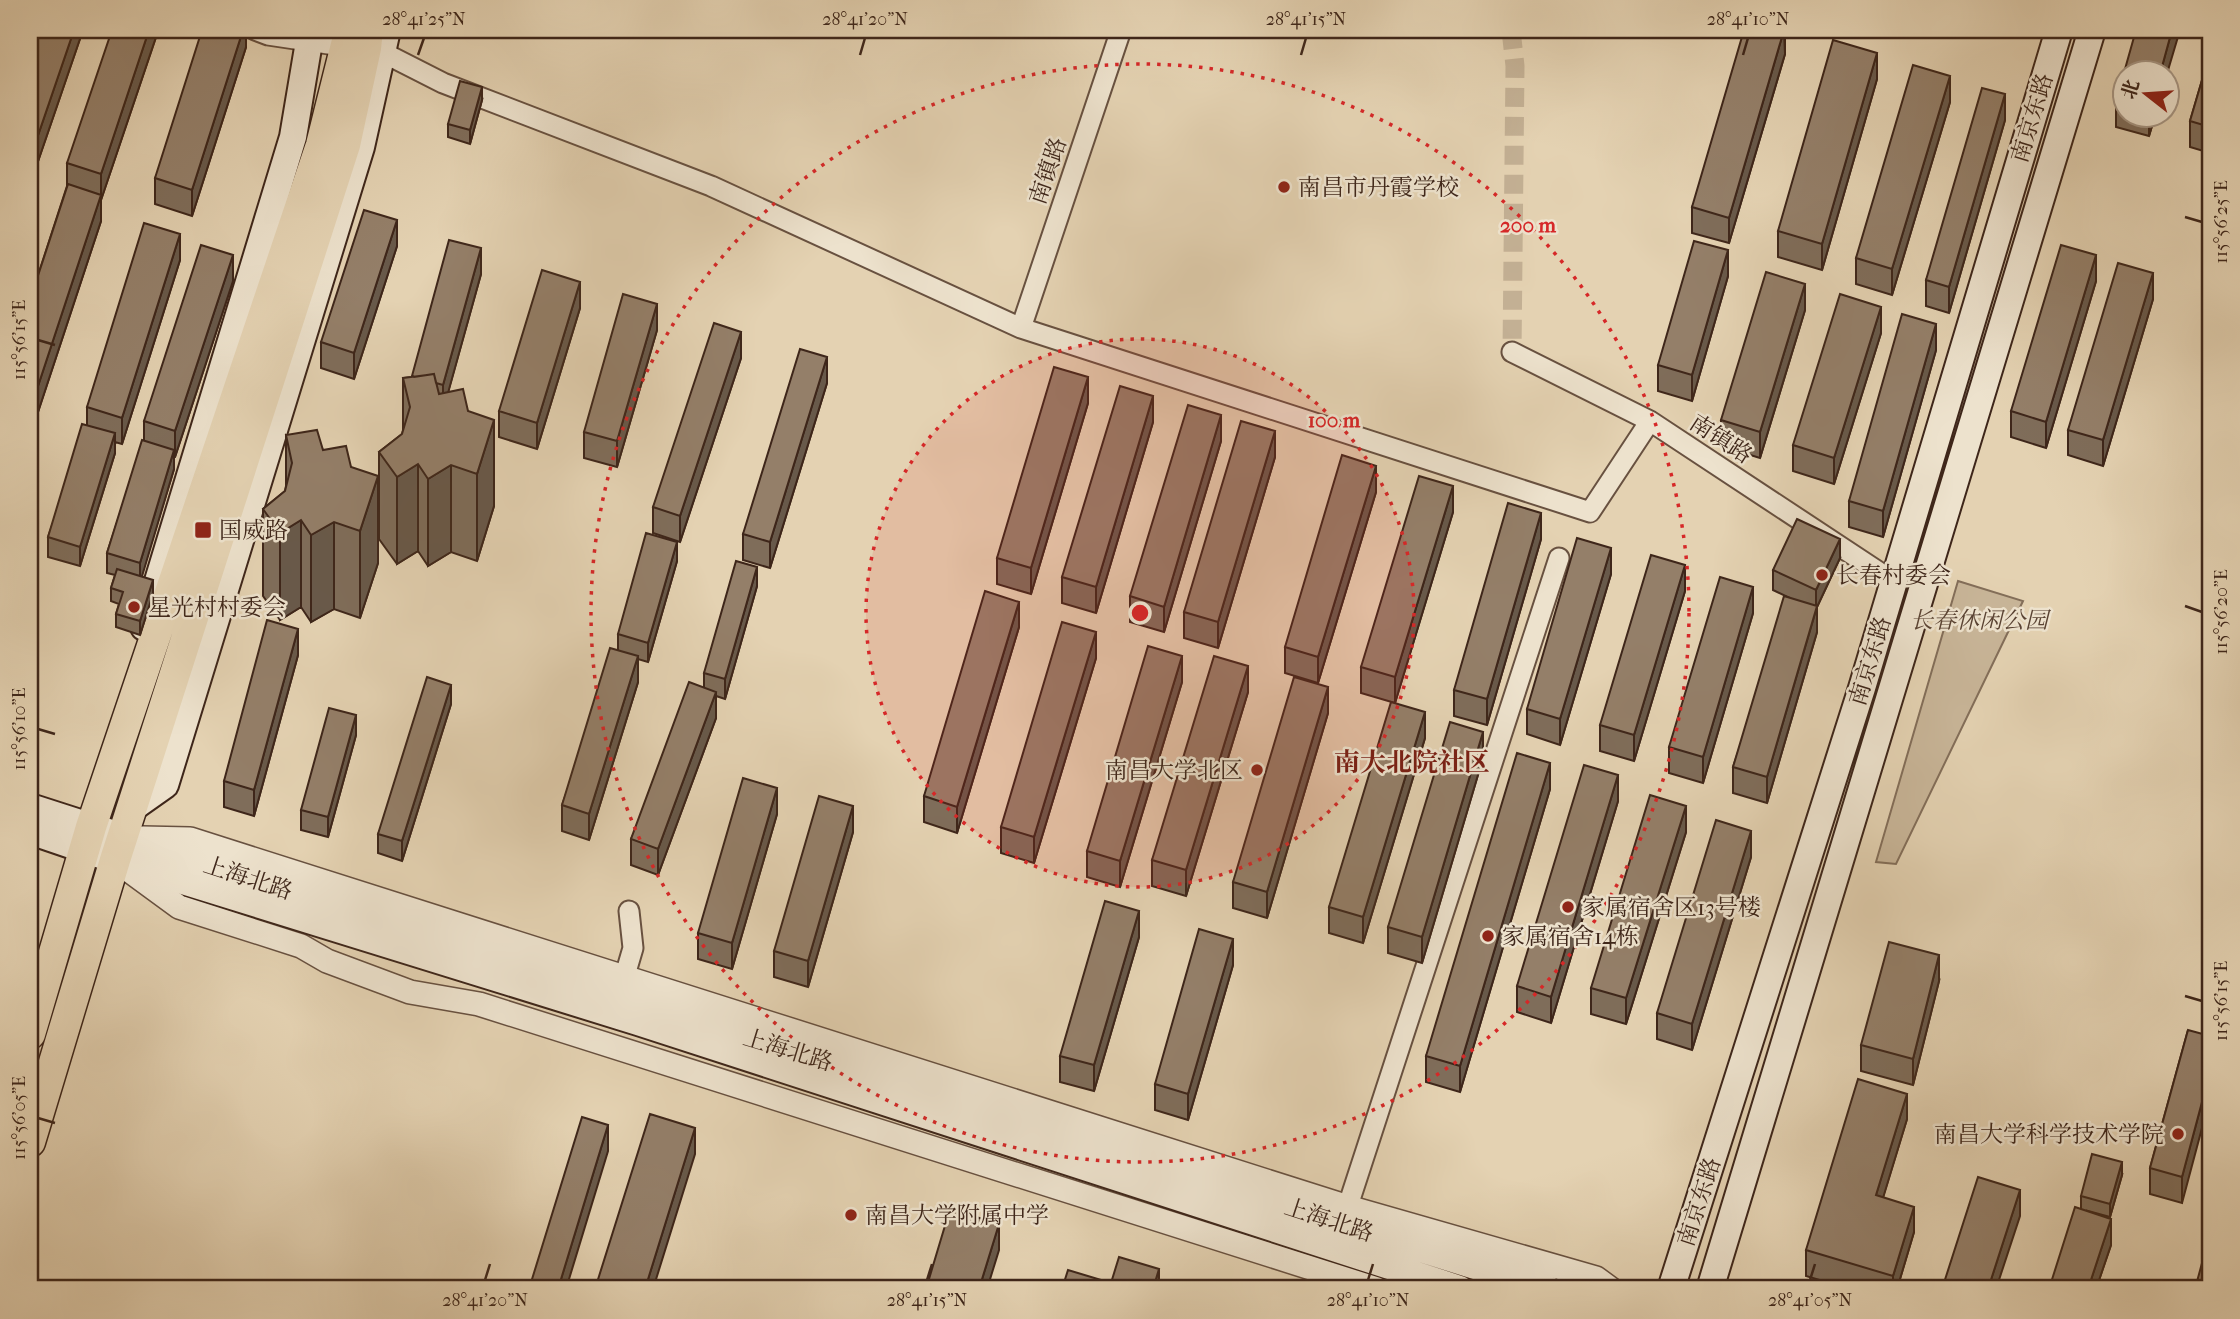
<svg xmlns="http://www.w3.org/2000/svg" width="2240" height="1319" viewBox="0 0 2240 1319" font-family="'IM FELL French Canon','Noto Serif SC',serif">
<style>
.green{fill:#c8b598;stroke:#836e59;stroke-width:2}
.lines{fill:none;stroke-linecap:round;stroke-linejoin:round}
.minor-tunnel{stroke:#c3b094;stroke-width:19;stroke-dasharray:19 10;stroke-linecap:butt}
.minor-casing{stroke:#685140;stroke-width:23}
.tertiary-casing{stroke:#685140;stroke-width:26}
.secondary-casing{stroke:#3e261a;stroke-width:30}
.primary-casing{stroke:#3e261a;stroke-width:33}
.minor{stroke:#ede2cd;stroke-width:19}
.tertiary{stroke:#ede2cd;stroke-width:23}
.secondary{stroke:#ede2cd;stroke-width:26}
.primary{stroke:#e4d2b2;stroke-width:30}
.wall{fill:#7f6d5a;stroke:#3e261a;stroke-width:2}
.shaded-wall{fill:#68594a;stroke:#3e261a;stroke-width:2}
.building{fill:#947f69;stroke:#3e261a;stroke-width:2}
.ticks{fill:none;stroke:#3e261a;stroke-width:2.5}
.ring{fill:none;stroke:#d62828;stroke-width:3.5;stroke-dasharray:3.5 7}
.poi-dot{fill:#8f2418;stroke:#ede2cd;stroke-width:2.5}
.labels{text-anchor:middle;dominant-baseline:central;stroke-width:5;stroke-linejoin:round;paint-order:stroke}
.street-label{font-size:23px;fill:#3e261a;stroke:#ede2cd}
.poi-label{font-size:23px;fill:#3e261a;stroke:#ede2cd;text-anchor:start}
.park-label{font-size:23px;font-style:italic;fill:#5a4333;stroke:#ede2cd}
.quarter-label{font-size:26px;font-weight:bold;fill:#7a1f14;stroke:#ede2cd}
.centre{fill:#d62828;stroke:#ede2cd;stroke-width:3.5}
.ring-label{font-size:21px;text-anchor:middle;font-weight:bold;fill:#d62828;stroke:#ede2cd;stroke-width:5;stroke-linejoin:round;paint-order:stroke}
.neatline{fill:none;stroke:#3e261a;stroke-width:2.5}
.ticks-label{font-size:18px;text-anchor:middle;fill:#3e261a}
</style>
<rect width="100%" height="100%" fill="#e4d2b2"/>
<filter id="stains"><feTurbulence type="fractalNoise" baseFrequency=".00286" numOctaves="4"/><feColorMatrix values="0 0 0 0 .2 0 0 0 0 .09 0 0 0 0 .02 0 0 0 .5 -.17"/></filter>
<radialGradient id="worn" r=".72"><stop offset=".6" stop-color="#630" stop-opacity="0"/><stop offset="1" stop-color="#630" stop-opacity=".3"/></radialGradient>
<path class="green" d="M1958,581L2023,601L1896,864L1876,862Z"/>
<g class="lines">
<path class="minor-tunnel" d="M1511,30L1515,66L1512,352"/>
<defs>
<path id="minor" d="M255,30L268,35L382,52L443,83L711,186L1021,328L1590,512L1650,421
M1021,328L1121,30
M1512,352L1650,421L1894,582
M621,989L633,948L629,911
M1343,1221L1559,558"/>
<path id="tertiary" d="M142,838L190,839L1348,1207L1596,1278L1611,1289
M123,866L179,907L301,946L327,961L410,992L479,1004L1377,1289"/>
<path id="secondary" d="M144,627L293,137L311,30
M30,807L618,996L1548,1289
M131,809L165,785L361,147L387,30
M30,831L115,860L638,1022L1460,1289
M1671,1289L1862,688L2059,30
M1710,1289L2092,30"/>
<path id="primary" d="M30,1034L91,827L321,145L347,41
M30,1142L115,860L345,145L366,48L368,30"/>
</defs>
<use href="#minor" class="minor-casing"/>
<use href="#tertiary" class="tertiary-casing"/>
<use href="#secondary" class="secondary-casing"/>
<use href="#primary" class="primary-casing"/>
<use href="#minor" class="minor"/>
<use href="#tertiary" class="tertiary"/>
<use href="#secondary" class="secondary"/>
<use href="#primary" class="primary"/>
</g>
<path class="wall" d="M33,30H83L34,173H33V193L30,203V38Z
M156,30V37L101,200V221L38,412L35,411V436L30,453V300L67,186V163Z
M246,30V47L192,216L155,204V178Z
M1785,30V54L1729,243L1692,233V207Z
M2210,53V153L2190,147V121Z
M2124,74V116H2155L2149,136L2116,127V101Z
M1877,79L1822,270L1778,257V231Z
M482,100L470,144L448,137V124Z
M1950,102L1892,295L1856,284V258Z
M2005,120L1949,313L1926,306V280Z
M397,246L354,379L321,368V342Z
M180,260L122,444L115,442V453L80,566L48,557V537L87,425V407Z
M481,274L448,392L468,411L494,506L477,561L451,552L428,566L418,551L397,564L379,539V452L402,434L403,430V378L412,377Z
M1728,276L1692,401L1658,391V365Z
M233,281L175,457H174V469L141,577L153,594L140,635L116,627V614L119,604L111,601V588L115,575L107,573V553L144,440V421Z
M2096,281L2046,448L2011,437V411Z
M2153,299L2103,466L2068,455V430Z
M580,308L537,449L499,437V411Z
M1805,310L1760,458L1721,446V420Z
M657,330L617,467L584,458V432Z
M1881,333L1834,484L1793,471V445Z
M1936,350L1883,537L1849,527V501Z
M741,358L680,542L653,533V507Z
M827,383L770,568L743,560V534Z
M1088,403L1031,594L997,584V558Z
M1153,422L1096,613L1062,603V577Z
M286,435L323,450L351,467L378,563L360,618L334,609L311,622L301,607L280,620L263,596V509L285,491L286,486Z
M1221,441L1164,632L1130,622V596Z
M1275,457L1218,648L1184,638V612Z
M1376,492L1318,683L1285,673V647Z
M1453,512L1395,703L1361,693V667Z
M1541,539L1487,725L1454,716V690Z
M1840,558L1817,607V632L1767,803L1733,793V767L1790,598L1773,590V570Z
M677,561L648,662L638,659V682L589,840L562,831V805L618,650V634Z
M1611,574L1560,745L1527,734V709Z
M757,586L725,699L716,696V718L658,875L631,865V839L704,688V673Z
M1685,591L1634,761L1600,751V725Z
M1753,613L1703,783L1669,773V747Z
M1019,627L957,833L924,822V796Z
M298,655L254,816L224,807V781Z
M1096,658L1034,863L1001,853V827Z
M1182,682L1120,887L1087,877V851Z
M1248,692L1186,896L1152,886V860Z
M451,704L402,861L378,853V834Z
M1328,713L1267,918L1233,908V882Z
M356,735L328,837L301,830V810Z
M1425,738L1363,943L1329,933V907Z
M1483,758L1422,963L1388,953V927Z
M1550,789L1460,1092L1426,1082V1056Z
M1618,801L1551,1023L1517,1012V986Z
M777,814L732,969L698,959V933Z
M853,832L808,987L774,977V951Z
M1686,832L1626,1024L1591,1014V988Z
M1751,857L1692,1050L1657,1039V1013Z
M1139,937L1094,1091L1060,1082V1056Z
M1233,965L1188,1120L1155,1110V1084Z
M1939,981L1913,1085L1861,1071V1045Z
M2188,1030L2182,1203L2150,1194V1168Z
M1907,1119L1883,1197L1914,1232L1897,1289H1850L1806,1276V1250Z
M2122,1175L2110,1217L2088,1211L2111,1245L2096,1289H2049L2081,1209V1196Z"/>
<path class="shaded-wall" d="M74,30H83L34,173V147Z
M149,30H156V37L101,200V174Z
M243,30H246V47L192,216V190Z
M1784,30L1785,54L1729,243V218Z
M2172,30H2180L2166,77V74H2160Z
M1877,53V79L1822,270V244Z
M1950,76V102L1892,295V269Z
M482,87V100L470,144V130Z
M2005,94V120L1949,313V287Z
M2149,116H2155L2149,136Z
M33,167V193L30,203V177Z
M101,195V221L38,412V386Z
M397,220V246L354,379V353Z
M180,234V260L122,444V418Z
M481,248V274L443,411V385Z
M1728,250V276L1692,401V375Z
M233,255V281L175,457V431Z
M2096,255V281L2046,448V422Z
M2153,273V299L2103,466V440Z
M580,282V308L537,449V423Z
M1805,284V310L1760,458V432Z
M657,304V330L617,467V441Z
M1881,307V333L1834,484V458Z
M1936,324V350L1883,537V511Z
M741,332V358L680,542V516Z
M827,357V383L770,568V542Z
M1088,377V403L1031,594V568Z
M1153,396V422L1096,613V587Z
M35,410V436L30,453V427Z
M1221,415V441L1164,632V607Z
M494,420V506L477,561V474Z
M1275,431V457L1218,648V622Z
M115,433V453L80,566V547Z
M174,450V469L140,583V563Z
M418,464V551L397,564V477Z
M451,465V552L428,566V479Z
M1376,466V492L1318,683V657Z
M378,476V563L360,618V531Z
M1453,486V512L1395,703V677Z
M1541,513V539L1487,725V699Z
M301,520V607L280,620V533Z
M334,522V609L311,622V535Z
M1840,539V558L1817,607V632L1767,803V777L1816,610V590Z
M677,542V561L648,662V643Z
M1611,548V574L1560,745V719Z
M1685,565V591L1634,761V735Z
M757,567V586L725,699V679Z
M153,580V594L140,635V621Z
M1753,587V613L1703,783V757Z
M1019,602V627L957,833V807Z
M298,629V655L254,816V790Z
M1096,632V658L1034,863V837Z
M638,656V682L589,840V814Z
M1182,656V682L1120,887V861Z
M1248,666V692L1186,896V870Z
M451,685V704L402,861V841Z
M1328,687V713L1267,918V892Z
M716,692V718L658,875V849Z
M1425,712V738L1363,943V917Z
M356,715V735L328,837V817Z
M1483,732V758L1422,963V937Z
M1550,763V789L1460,1092V1066Z
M1618,775V801L1551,1023V997Z
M777,788V814L732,969V943Z
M853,806V832L808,987V961Z
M1686,806V832L1626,1024V998Z
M1751,831V857L1692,1050V1024Z
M1139,911V937L1094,1091V1065Z
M1233,939V965L1188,1120V1094Z
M1939,955V981L1913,1085V1059Z
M2210,1072V1098L2182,1203V1177Z
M1907,1094V1119L1876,1221V1195Z
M608,1125V1151L566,1289H558Z
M695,1128V1154L653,1289H645Z
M2122,1162V1175L2110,1217V1204Z
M2020,1190V1216L1996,1289H1988Z
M1914,1207V1232L1897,1289H1893V1276Z
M2111,1219V1245L2096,1289H2088Z
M999,1224V1250L987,1289H979Z
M1159,1269V1289H1153Z"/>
<path class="building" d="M33,30H74L34,147L30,146V38Z
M112,30H149L101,174L67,163Z
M202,30H243L192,190L155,178Z
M1744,30H1784L1729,218L1692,207Z
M2136,30H2172L2160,74H2124V103L2116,101Z
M1833,40L1877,53L1822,244L1778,231Z
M2210,53V127L2190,121Z
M1913,65L1950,76L1892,269L1856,258Z
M460,81L482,87L470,130L448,124Z
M1982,88L2005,94L1949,287L1926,280Z
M30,166L33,167L30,177Z
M68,184L101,195L38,386L30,383V300Z
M364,210L397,220L354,353L321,342Z
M144,223L180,234L122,418L87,407Z
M449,240L481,248L443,385L436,383L434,374L414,377L412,376Z
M1694,241L1728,250L1692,375L1658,365Z
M201,245L233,255L175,431L144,421Z
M2061,245L2096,255L2046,422L2011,411Z
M2118,263L2153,273L2103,440L2068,430Z
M542,270L580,282L537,423L499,411Z
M1766,272L1805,284L1760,432L1721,420Z
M623,294L657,304L617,441L584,432Z
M1840,294L1881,307L1834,458L1793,445Z
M1902,314L1936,324L1883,511L1849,501Z
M714,323L741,332L680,516L653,507Z
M800,349L827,357L770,542L743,534Z
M1054,367L1088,377L1031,568L997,558Z
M434,374L439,394L463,389L468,411L494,420L477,474L451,465L428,479L418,464L397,477L379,452L402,434L410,407L403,378Z
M1120,386L1153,396L1096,587L1062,577Z
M1188,405L1221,415L1164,607L1130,596Z
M30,408L35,410L30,427Z
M1241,421L1275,431L1218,622L1184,612Z
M82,424L115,433L80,547L48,537Z
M317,430L323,450L346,446L351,467L378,476L360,531L334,522L311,535L301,520L280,533L263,509L285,491L292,463L286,435Z
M142,440L174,450L140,563L107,553Z
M1342,455L1376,466L1318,657L1285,647Z
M1419,476L1453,486L1395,677L1361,667Z
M1508,503L1541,513L1487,699L1454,690Z
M1797,519L1840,539L1816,590L1773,570Z
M646,533L677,542L648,643L618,634Z
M1577,538L1611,548L1560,719L1527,709Z
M1651,555L1685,565L1634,735L1600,725Z
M736,561L757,567L725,679L704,673Z
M117,569L153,580L140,621L116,614L123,592L111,588Z
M1720,577L1753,587L1703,757L1669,747Z
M985,591L1019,602L957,807L924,796Z
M1784,596L1817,606L1767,777L1733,767Z
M267,620L298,629L254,790L224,781Z
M1062,622L1096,632L1034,837L1001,827Z
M1148,646L1182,656L1120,861L1087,851Z
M610,648L638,656L589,814L562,805Z
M1214,656L1248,666L1186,870L1152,860Z
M427,677L451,685L402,841L378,834Z
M1294,677L1328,687L1267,892L1233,882Z
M689,682L716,692L658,849L631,839Z
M1391,702L1425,712L1363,917L1329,907Z
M329,708L356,715L328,817L301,810Z
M1450,722L1483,732L1422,937L1388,927Z
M1517,753L1550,763L1460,1066L1426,1056Z
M1584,765L1618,775L1551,997L1517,986Z
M743,778L777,788L732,943L698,933Z
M1650,795L1686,806L1626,998L1591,988Z
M819,796L853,806L808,961L774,951Z
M1716,820L1751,831L1692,1024L1657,1013Z
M1105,901L1139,911L1094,1065L1060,1056Z
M1199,929L1233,939L1188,1094L1155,1084Z
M1889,942L1939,955L1913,1059L1861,1045Z
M2188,1030L2210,1036V1072L2182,1177L2150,1168Z
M1858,1079L1907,1094L1876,1195L1914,1207L1893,1276L1806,1250Z
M650,1114L695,1128L645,1289H595Z
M582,1117L608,1125L558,1289H529Z
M2092,1154L2122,1162L2110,1204L2081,1196Z
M1978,1177L2020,1190L1988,1289H1942Z
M2075,1207L2111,1219L2088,1289H2049Z
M950,1209L999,1224L979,1289H926Z
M2205,1252L2210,1253V1289H2195Z
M1119,1257L1159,1269L1153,1289H1062L1068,1270L1111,1283Z
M1199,1284L1215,1289H1198Z"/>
<path class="ticks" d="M418,55L424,38M860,55L865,38M1301,55L1306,38M1743,55L1748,38M2185,217L2202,222M38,340L55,345M2185,606L2202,612M38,729L55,734M2185,996L2202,1001M38,1118L55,1123M485,1280L490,1264M927,1280L932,1264M1368,1280L1373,1264M1810,1280L1815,1264"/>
<circle cx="1140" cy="613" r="274" fill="#d62828" fill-opacity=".12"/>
<g class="ring">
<circle cx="1140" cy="613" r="274"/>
<circle cx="1140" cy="613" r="549"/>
</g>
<g class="poi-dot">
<circle cx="1284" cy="187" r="7"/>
<rect x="194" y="521" width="18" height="18" rx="3.5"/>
<circle cx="1822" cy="575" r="7"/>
<circle cx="134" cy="607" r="7"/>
<circle cx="1257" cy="770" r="7"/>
<circle cx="1568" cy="907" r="7"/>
<circle cx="1488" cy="936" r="7"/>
<circle cx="2178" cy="1134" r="7"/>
<circle cx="851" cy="1215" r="7"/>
</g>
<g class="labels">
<g class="street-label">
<text transform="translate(2032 118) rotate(-73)">南京东路</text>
<text transform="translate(1048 171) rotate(-71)">南镇路</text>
<text transform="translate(1721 439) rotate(33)">南镇路</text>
<text transform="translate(1870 661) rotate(-73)">南京东路</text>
<text transform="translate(248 878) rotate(18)">上海北路</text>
<text transform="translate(788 1050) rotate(17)">上海北路</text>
<text transform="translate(1699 1202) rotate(-72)">南京东路</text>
<text transform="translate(1329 1220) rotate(18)">上海北路</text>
</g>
<g class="poi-label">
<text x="1298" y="187">南昌市丹霞学校</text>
<text x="219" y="530">国威路</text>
<text x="1836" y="575">长春村委会</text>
<text x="148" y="607">星光村村委会</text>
<text x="1243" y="770" text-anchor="end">南昌大学北区</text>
<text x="1582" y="907">家属宿舍区13号楼</text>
<text x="1502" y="936">家属宿舍14栋</text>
<text x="2164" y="1134" text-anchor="end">南昌大学科学技术学院</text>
<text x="865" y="1215">南昌大学附属中学</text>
</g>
<g class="park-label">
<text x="1979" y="620">长春休闲公园</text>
</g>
<g class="quarter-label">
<text x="1412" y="762">南大北院社区</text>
</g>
</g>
<circle cx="1140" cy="613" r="10" class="centre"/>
<g class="ring-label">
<text x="1528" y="232">200 m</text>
<text x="1334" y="427">100 m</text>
</g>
<rect width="2240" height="1319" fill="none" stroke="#e4d2b2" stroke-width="77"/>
<g transform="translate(2146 94) rotate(287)"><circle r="33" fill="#ede2cd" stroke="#a79785" stroke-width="2"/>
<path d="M0-5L12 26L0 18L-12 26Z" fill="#8f2418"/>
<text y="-10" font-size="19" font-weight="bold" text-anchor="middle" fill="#3e261a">北</text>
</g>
<rect x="38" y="38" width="2164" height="1242" class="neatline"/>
<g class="ticks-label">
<text x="424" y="25">28°41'25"N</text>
<text x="865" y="25">28°41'20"N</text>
<text x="1306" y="25">28°41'15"N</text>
<text x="1748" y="25">28°41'10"N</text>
<text transform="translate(2221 222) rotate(-90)" y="6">115°56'25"E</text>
<text transform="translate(19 340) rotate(-90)" y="6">115°56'15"E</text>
<text transform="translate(2221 612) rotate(-90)" y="6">115°56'20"E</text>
<text transform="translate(19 729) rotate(-90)" y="6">115°56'10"E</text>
<text transform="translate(2221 1001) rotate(-90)" y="6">115°56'15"E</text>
<text transform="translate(19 1118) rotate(-90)" y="6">115°56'05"E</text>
<text x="485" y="1306">28°41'20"N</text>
<text x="927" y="1306">28°41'15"N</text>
<text x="1368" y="1306">28°41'10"N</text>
<text x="1810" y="1306">28°41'05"N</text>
</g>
<rect width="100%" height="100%" filter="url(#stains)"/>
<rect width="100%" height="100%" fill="url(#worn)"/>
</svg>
